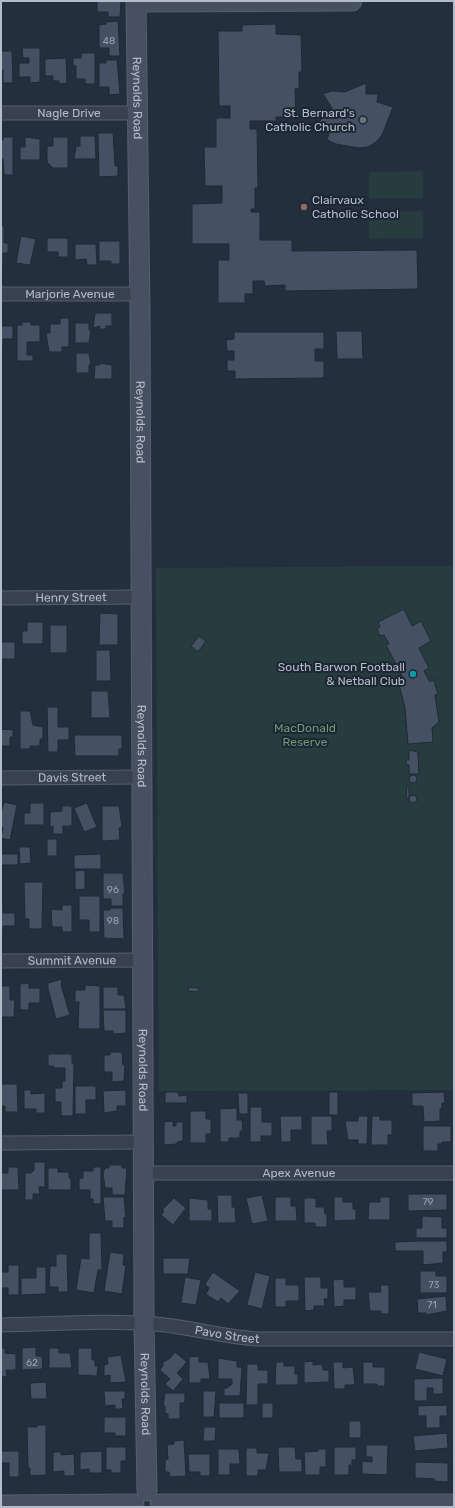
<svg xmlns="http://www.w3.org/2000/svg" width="455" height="1508" viewBox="0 0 455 1508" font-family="Rubik,sans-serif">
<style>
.green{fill:#263c3f}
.building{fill:#455162;stroke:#1f2835}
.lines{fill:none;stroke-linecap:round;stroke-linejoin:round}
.street-casing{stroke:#565f6c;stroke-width:15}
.secondary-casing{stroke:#565f6c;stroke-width:21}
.street{stroke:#38414e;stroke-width:13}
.secondary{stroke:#465061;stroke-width:19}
.worship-dot{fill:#6b7280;stroke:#1d2633;stroke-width:1.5}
.education-dot{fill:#8d6e63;stroke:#1d2633;stroke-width:1.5}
.culture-dot{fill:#0f9aa8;stroke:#1d2633;stroke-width:1.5}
.labels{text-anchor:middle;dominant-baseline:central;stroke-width:4;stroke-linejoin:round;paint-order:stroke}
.number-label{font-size:10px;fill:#98a1af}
.street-label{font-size:12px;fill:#b4bcc9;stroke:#1d2633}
.poi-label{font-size:12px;fill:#b4bcc9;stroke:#1d2633;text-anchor:end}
.park-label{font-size:12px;fill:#6b9a76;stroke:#1d2633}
</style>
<rect width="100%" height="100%" fill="#242f3e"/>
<path class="green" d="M423,171V198H369V172Z
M423,211V238L369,239V212Z
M454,566V1090L159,1091L156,568Z"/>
<path class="building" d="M97,1H121L120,17H108V12H97Z
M118,21L120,56H109V48H99V25L106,24V22Z
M276,24V34L301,35L302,72H299V88L295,89L296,117H276V121H250V129H257L258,188H255V209H251V212H260V240H292V251L417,250L418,289L285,291V285L265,286L264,281H253V294H245V303H218V260H229V244H192V204L222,203V186H205L204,147H216V118H230V106H219L218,31H242V25Z
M22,48H40V82L30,83V77H19V63H29V58H23Z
M1,51H12L13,83H3V70H1Z
M82,53H95V84H85V79H76V66L73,65V58H81Z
M66,58L67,83L59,84V81H53V76H45V59Z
M106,60H117L120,94L109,95V87H99V63H106Z
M366,83V94H378L377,102L393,107L382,135L376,142L368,147L359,148L336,144L327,140L331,127L319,122L332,108L323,94L332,91L345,92Z
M98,133H113L115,166H118V176L99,177Z
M80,136H95L96,159H77L74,160L76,146H80Z
M3,137H13V175H4L3,159H1V140H3Z
M25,137L40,139V160H20V147H25Z
M53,137H68V168H53L47,162V146H53Z
M1,226H4V243H8V253H3V266H1Z
M21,236L36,239L30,265L16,263Z
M47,238H68V257H58V252H47Z
M99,241H120V264H111V261H99Z
M75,244H96L97,265H87L86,259L75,260Z
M95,313H112V326H106V329H99L100,326L93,328Z
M60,318H69V347H62V352H49L46,333H50V324H60Z
M1,319V326H13V339H3V346H1Z
M22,322H31V325H40V342H27V355H33V361H17V325H22Z
M75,323H89V330H91L89,343H75Z
M336,331H362L363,359H337Z
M234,332H324V349H315V361H324V378L235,379V371H227V360H234V351H227L226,340L234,339Z
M76,353H89L91,365H89V373H76Z
M100,363L112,365V379H94L95,365H100Z
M404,609L412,626L421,621L431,641L419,648L429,668L424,671L430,682L435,679L434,681L438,694L435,695L439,722L432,728L433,742L408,744L405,708L397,677L403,678L386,645L389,644L384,635L380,636L377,629L380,627L378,622Z
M100,613L118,614V645H99Z
M27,622H43V644H22V631H27Z
M50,625H67V653H50Z
M199,636L206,641L198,652L191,646Z
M1,640L2,642H15V659H1Z
M96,650H110L111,681H96Z
M91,691H108L110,718H91Z
M47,707H58V727H69V740H58V752H48Z
M20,711H30L33,725L43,727V739H40V746H30V749H20Z
M1,726V729L13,730V737H10V746H1Z
M74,735H122V749H119V756H75Z
M409,750L418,752L419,774H409V765H406V760H409Z
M409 779a4 4 0 1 1 8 0a4 4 0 1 1-8 0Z
M407,786H409V798H406Z
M409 799a4 4 0 1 1 8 0a4 4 0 1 1-8 0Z
M4,802L17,805L10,840L1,838L3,828L1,827V813Z
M30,803H44V825H24V813H30Z
M87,803L97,827L84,832L74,808Z
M62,806H72V826H63V834H53V826L50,827V812L62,811Z
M102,806H119L122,827L119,828L120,840L102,841Z
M47,839H57V856H47Z
M19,847H30L31,863L20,864Z
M1,854H18V865H1Z
M101,854V869H74V855Z
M85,870V889L75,890V871Z
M103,873H123L125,894H123V906H111V899H103Z
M24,882H43L42,929H29V919H25Z
M79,896H100V932H89V920H79Z
M1,905H3V913H15V926H3V933H1Z
M62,905H72V932H62V927H52L51,909L62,910Z
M110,908H123L124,939L104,938L103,910H110Z
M62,979L61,985L70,1015L56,1019L48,989V983Z
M29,983V988H40V1003H29V1010H20V984Z
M85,985L100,986V1029H78L79,1002H75V990H85Z
M1,986H10V1000H15L14,1017H1Z
M103,987H118V995H124L126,1009H103Z
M188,987L199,988L198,992L188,991Z
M103,1010H126V1033L113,1034V1031H104Z
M110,1052H122L123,1065H125L124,1081L112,1082V1072H104V1055H110Z
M48,1054H72V1063H74L73,1116H61V1102H55V1088H62V1081H65V1068H54L53,1066H48Z
M1,1084H17L18,1112H5V1106H1Z
M75,1086H96V1100H86V1114H75Z
M24,1090H31V1094L45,1093V1113H36V1109H24Z
M126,1090V1106H117V1111L104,1113L103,1091Z
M165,1092H178L179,1096L187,1095V1103H165Z
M329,1092H338V1115H329Z
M444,1092L445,1103H442V1109H440V1121L424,1122L423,1106H412V1093Z
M238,1093H248V1114H239Z
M250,1107H262V1122H272V1136H261V1142H250Z
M237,1108V1120H242L243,1131H240V1138H229V1142H220V1109Z
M190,1111H206V1119H211V1134H206V1143H190Z
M280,1116H302V1130H291V1142H281Z
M311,1116H332V1131H327L328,1145H311Z
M358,1116H368L367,1144H358V1140H348L345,1121H358Z
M372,1116H380V1120H392V1135H388V1145H371Z
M173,1121V1126H176V1122H183V1141L177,1142V1144L164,1145V1122Z
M423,1126H451V1142H442V1144H438V1151H423Z
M34,1162H45V1187H39L40,1194H33V1200H25V1173H31L34,1170Z
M109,1165H122V1168H127L125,1195H112V1188H105L103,1173L105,1168H109Z
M8,1167H18L19,1190H1V1173H8Z
M93,1167H101V1204H93V1199H90V1190H79V1178H83V1171H93Z
M48,1168H58V1172H69V1178H71V1190H48Z
M408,1194H447V1210L408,1211Z
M217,1195H232V1207H235L236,1223H218Z
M262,1195L268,1221L252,1224L246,1198Z
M103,1197H124L126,1218L124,1217V1228H112V1221H105Z
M275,1197H291V1206H296L297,1221H275Z
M334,1197H343V1202H353V1209H356V1220L334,1221Z
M380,1197H390V1220H368L369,1202H380Z
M174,1198L186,1208L173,1225L161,1215L164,1211L162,1210Z
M189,1198L208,1200V1209H212V1221H189Z
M304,1198H316V1207H324L325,1214H327V1227H315V1223H304Z
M422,1216L442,1217V1228H447V1238H416V1228H422Z
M89,1233H101L102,1270H98L94,1293L76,1290L81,1258L89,1259Z
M416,1241H447V1252H443V1263L423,1265V1251H395V1242Z
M110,1252L124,1254L123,1265H126L122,1294L104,1291Z
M56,1254H67L68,1292H58V1287H49L50,1266H56Z
M163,1258H190L188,1274H163Z
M8,1265H19V1295H8V1288H1V1272H8Z
M36,1267H46V1294L21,1295V1278H36Z
M420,1271H436V1276H447V1293H420Z
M213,1272L240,1291L228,1304L221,1298L218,1302L206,1294L209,1288L205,1284Z
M255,1272L270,1276L262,1309L247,1305Z
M185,1277L201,1280L196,1305L181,1303Z
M304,1277H321V1288H328V1299H324L325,1306H314V1310L305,1311Z
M275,1278H286V1285H299V1301H286V1307H275Z
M344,1279V1287H356V1300H344V1306L334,1307L333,1280Z
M380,1285H389V1314H381V1311H370L368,1292H381Z
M446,1296L447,1311L426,1315V1313H418L417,1299Z
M36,1347V1356H42L43,1369L22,1370V1348Z
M1,1348H5V1353L16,1354V1370H6L7,1377L1,1376Z
M49,1348H59V1353H70L72,1368H49Z
M78,1348H92V1360H95V1366H98L97,1376L78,1375Z
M175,1352L187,1362L177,1373L183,1379L173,1391L165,1384L170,1379L160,1370L163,1366V1362L169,1359Z
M419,1352L447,1359L443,1376L415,1369Z
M121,1355L126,1382L110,1383V1375L104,1376V1365L108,1364L107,1357Z
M199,1356V1362H208L210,1379H201V1383H189V1357Z
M218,1358L237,1361V1367H242L240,1396H224V1388H227L232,1384V1379H218Z
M313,1361V1365L322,1364L323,1370H329V1382L304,1383V1362Z
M276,1362H284V1366H295V1374H298V1385H275Z
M333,1362H343V1368L353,1367L355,1385H345V1389H334Z
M363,1362H373V1367H385V1386H377V1384H363Z
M247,1364H258V1370H268V1384H258V1405H246Z
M443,1378V1394H433V1388H427V1401H414V1379Z
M46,1382L47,1399H31L30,1383Z
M104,1391H125V1399H122L123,1409H115V1405L105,1406Z
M203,1391H216L214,1417H203Z
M165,1393H185V1403H180V1419H168V1414L165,1413V1406H163Z
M219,1403H244V1418H219Z
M262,1403H273V1418H262Z
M447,1405V1416H440V1428H426V1416H418V1406Z
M104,1417H126V1436H115V1433H104Z
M349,1421H361V1438H349Z
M37,1425H46V1475L30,1476V1468H28L27,1427H37Z
M204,1427H216L215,1441H203Z
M447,1433L448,1448L415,1451L413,1436Z
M184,1440L186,1476L170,1477L169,1472H165V1460L168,1459L167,1445L174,1444V1441Z
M366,1445H388L387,1475L362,1474V1461L372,1462V1457H366Z
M106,1447H126V1461H121V1473H111V1470H106Z
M278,1447H295L296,1459H302V1472H279Z
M334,1447H356V1460H352V1465H349V1475H334Z
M246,1448H257V1453H269L266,1470H258V1476H246Z
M218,1449H239L240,1464H230V1475H218Z
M318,1449H326V1467H320V1475H305L304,1452L318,1451Z
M1,1451H19V1477H9V1463H1Z
M102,1451V1473H89V1469L80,1470V1452Z
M53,1452H61V1455L74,1454L75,1476H64V1471L53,1472Z
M188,1454H210V1476H200V1472H189Z
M415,1462L448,1463V1482L434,1481L435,1479L415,1478Z"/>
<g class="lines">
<defs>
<g id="street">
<path id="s1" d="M1,113H137"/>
<path id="s2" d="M1,294H140"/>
<path id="s3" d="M1,598L142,597"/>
<path id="s4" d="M1,778L143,777"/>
<path id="s5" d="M1,961L143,960"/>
<path d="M1,1143L144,1142"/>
<path id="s6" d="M143,1173H454"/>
<path id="s7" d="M1,1325C52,1324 105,1320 156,1324C190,1327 223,1337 258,1339H454"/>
</g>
<g id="secondary">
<path id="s8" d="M136,1L140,312L144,1323L147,1491"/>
<path d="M136,2L352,1"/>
<path d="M160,1504H454"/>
<path d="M1,1505L134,1504"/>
</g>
</defs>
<use href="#street" class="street-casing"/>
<use href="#secondary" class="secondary-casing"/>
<use href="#street" class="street"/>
<use href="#secondary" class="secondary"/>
</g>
<circle class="worship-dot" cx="363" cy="120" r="4"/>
<circle class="education-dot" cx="304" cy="207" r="4"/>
<circle class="culture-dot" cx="413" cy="674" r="4"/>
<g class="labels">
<g class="number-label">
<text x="109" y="41">48</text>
<text x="113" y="890">96</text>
<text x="113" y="921">98</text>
<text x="428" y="1202">79</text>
<text x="434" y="1285">73</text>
<text x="432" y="1305">71</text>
<text x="32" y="1363">62</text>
</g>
<g class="street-label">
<text stroke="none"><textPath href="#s8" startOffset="97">Reynolds Road</textPath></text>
<text stroke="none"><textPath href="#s1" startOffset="68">Nagle Drive</textPath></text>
<text stroke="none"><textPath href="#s2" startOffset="69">Marjorie Avenue</textPath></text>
<text stroke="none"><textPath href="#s8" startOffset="421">Reynolds Road</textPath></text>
<text stroke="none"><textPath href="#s3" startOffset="70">Henry Street</textPath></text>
<text stroke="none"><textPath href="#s8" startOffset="745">Reynolds Road</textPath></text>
<text stroke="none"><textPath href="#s4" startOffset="71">Davis Street</textPath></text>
<text stroke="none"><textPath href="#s5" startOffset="71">Summit Avenue</textPath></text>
<text stroke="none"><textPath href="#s8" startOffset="1069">Reynolds Road</textPath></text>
<text stroke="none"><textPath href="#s6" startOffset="156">Apex Avenue</textPath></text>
<text stroke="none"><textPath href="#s7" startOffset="227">Pavo Street</textPath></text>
<text stroke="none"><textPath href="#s8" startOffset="1393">Reynolds Road</textPath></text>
</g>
<g class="poi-label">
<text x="355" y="113">St. Bernard's<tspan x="355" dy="14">Catholic Church</tspan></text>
<text x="312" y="200" text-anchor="start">Clairvaux<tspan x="312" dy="14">Catholic School</tspan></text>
<text x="405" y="667">South Barwon Football<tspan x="405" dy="14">&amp; Netball Club</tspan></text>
</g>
<g class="park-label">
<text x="305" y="728">MacDonald<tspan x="305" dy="14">Reserve</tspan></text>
</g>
</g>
<rect width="455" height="1508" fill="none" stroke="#b4bcc9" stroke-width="4"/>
</svg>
